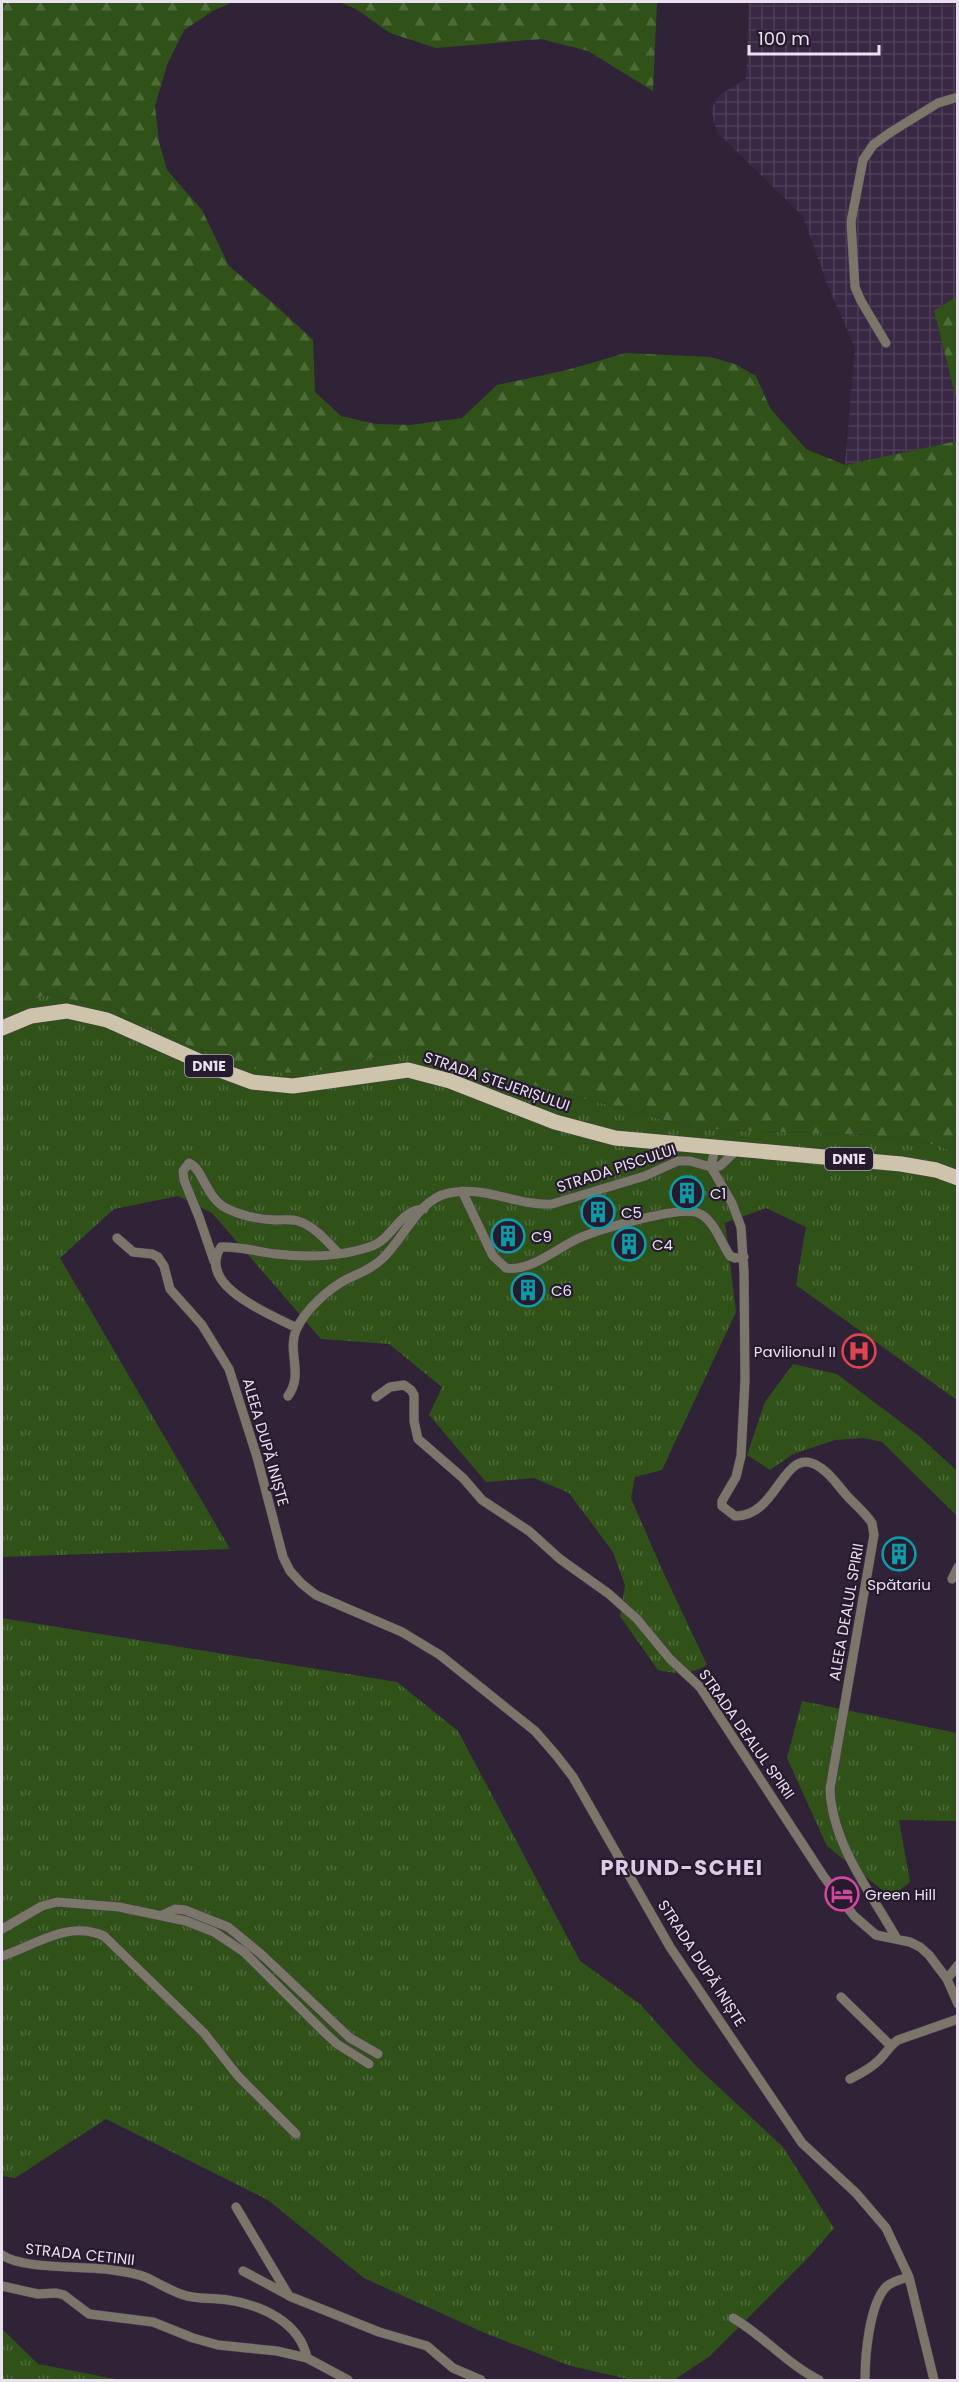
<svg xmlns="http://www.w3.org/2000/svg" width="959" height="2382" viewBox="0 0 959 2382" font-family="Poppins,sans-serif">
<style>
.industrial{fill:url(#industrial-grid)}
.grass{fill:url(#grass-tufts)}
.forest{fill:url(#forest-firs)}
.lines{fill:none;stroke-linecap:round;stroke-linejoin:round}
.minor-casing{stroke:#4a3e52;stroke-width:10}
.primary-casing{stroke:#4a3e52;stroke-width:16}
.minor{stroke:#7a766a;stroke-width:9}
.primary{stroke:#cdc4ab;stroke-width:15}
.labels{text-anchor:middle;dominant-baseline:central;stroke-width:4.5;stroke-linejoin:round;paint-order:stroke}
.shield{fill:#261a2e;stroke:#aea5b5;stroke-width:1.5}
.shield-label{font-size:14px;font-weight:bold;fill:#e9e1ef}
.street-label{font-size:15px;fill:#e9e1ef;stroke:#261a2e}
.poi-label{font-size:15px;fill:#e9e1ef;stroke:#261a2e;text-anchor:start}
.district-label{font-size:21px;font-weight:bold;letter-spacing:1.5px;fill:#dbcbe6;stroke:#261a2e}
</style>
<defs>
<pattern id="industrial-grid" width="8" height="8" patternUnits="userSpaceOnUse" patternTransform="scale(1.5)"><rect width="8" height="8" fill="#392843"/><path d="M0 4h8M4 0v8" fill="none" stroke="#4c3d55"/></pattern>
<pattern id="grass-tufts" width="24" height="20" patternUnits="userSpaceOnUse" patternTransform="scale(1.5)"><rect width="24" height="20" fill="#305218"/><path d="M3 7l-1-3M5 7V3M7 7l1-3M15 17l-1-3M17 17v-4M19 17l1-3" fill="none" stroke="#4e6b3a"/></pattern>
<pattern id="forest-firs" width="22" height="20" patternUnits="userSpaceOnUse" patternTransform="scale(1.5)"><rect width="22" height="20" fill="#305218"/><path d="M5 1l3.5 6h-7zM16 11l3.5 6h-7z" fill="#4e6b3a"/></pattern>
</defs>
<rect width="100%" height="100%" fill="#302338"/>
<path class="industrial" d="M749,2H957V296L934,312L957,402V441L845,465L855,348L826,281L803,216L717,132L711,109L720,95L746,79Z"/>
<path class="grass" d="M47,994L116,1009L209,1056L309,1073L403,1050L698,1129L872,1135L938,1145L957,1153V1400L796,1285L806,1227L766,1208L725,1223L736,1312L662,1470L635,1477L631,1498L660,1565L707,1665C690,1675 676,1674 658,1670L620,1616L625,1585L613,1552L569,1493L534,1478L486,1482L429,1415L442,1387L389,1344L321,1339L212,1213L178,1196L114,1209L60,1258L230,1549L2,1557V1013Z
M793,1364L837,1374L919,1436L957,1471V1516L882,1442L864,1438L835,1440L793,1454L770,1470L747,1455L765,1402Z
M2,1618L397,1682L458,1731L580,1961L640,2004L696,2066L783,2147L834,2228L810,2256L710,2356L674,2380H632L571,2366L487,2334L364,2278L268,2200L106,2119L15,2178L2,2176Z
M802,1701L957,1733V1821L899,1820L910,1882L891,1897L827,1846L787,1758Z
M2,2329L38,2364L120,2380H2Z"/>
<path class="forest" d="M2,2H233L213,11L184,30L167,65L155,106L159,142L167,170L202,210L229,266L273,303L313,340L315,392L341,416L376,424L410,425L462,418L497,385L567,370L626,353L710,357L735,364L756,376L770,408L806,449L845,465L957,441V1153L937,1145L872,1135L698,1129L403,1050L309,1073L265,1072L209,1056L116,1009L47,994L2,1013Z
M339,2H657L653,91L588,51L541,39L436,48L390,33L356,9Z
M957,296V402L934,311Z"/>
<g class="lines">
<defs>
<path id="minor" d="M886,343L861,301L855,287L851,222L863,160L873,145L891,132L938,103L958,97
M715,1148L711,1167L732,1203L741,1227L744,1272L745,1380L741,1456L736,1477L722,1501V1506L735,1516C780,1517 783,1440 821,1468C833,1476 840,1489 850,1499C858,1507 866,1514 872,1523L874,1535L830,1789C832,1844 871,1893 897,1939
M462,1191L493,1256L506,1268C530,1272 556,1249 577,1239C597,1230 680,1205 698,1213C714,1219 721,1243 730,1256L735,1258L744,1257
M117,1238L133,1252L152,1254L158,1257L164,1266L170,1289L202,1325L229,1369L257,1457L283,1557L290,1571L302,1584L316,1595L402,1632L440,1655L535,1731L556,1755L573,1777L670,1947L802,2143L856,2193L886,2228L909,2277L934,2380
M214,1261L199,1217L184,1180L183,1171L189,1163C202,1167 206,1198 226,1208C241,1216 258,1219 275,1220C283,1220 291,1219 298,1221C314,1226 327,1241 338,1253
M297,1328C272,1315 195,1286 221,1247C240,1246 258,1252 276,1254C303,1257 333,1257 359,1250C367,1248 375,1246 381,1241C395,1230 404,1209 424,1209
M288,1396C304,1374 287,1352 296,1330C305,1310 328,1289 347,1279C360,1273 371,1269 382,1259C404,1239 418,1199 449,1193C485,1185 516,1206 552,1204L645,1176L678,1161H690L711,1167L720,1166L738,1149
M376,1397L390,1387L404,1385L411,1390L414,1395V1421L418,1439L463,1478L482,1500L529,1531L560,1559L609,1594L637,1619L670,1659L700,1687L824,1877L854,1916L876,1935L910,1942L920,1947L929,1955L947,1979L958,2004
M952,1579L958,1567
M162,1915L175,1909L185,1910L228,1927L261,1954L350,2038L378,2054
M2,1929L42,1906L57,1902L119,1907L186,1921L214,1932L244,1952L323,2031L337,2044L369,2064
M2,1956C36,1945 67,1920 104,1936L204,2033L238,2076L296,2134
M947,1979L958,1965
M841,1997L890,2045
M850,2079C860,2074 870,2069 878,2061C886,2054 889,2046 898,2040L958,2019
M236,2207L289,2296L379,2332L427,2346L453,2368L481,2380
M2,2255C22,2269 78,2266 105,2269C118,2271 133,2272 145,2277C159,2283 172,2292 187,2296C200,2299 214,2298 228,2300C261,2305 300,2322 307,2358
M243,2271L288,2295
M2,2286L38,2294L56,2293L64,2295L89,2314L153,2322L193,2338L218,2345L277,2351L307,2358L348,2380
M733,2318C764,2336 787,2364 819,2380
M865,2380C865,2357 869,2303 887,2286C893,2281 902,2279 909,2277"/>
<path id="primary" d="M2,1028L31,1016L67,1011L107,1020L217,1069L252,1082L293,1086L408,1070L450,1081L555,1122L615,1138L901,1164L936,1170L958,1178"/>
</defs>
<use href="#minor" class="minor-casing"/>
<use href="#primary" class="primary-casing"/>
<use href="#minor" class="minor"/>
<use href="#primary" class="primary"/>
</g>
<defs>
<symbol id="building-ring" viewBox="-11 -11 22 22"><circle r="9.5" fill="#261a2e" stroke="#0f9aa8" stroke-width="1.5"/><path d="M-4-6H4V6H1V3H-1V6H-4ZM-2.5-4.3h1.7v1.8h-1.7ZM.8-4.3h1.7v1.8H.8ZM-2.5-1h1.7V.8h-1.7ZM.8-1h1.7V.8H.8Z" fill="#0f9aa8"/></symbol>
<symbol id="hospital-ring" viewBox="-11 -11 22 22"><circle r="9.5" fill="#261a2e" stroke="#e0444e" stroke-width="1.5"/><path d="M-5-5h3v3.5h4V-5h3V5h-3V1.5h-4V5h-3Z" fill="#e0444e"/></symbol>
<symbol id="hotel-ring" viewBox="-11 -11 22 22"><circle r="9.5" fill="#261a2e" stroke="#d1479c" stroke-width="1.5"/><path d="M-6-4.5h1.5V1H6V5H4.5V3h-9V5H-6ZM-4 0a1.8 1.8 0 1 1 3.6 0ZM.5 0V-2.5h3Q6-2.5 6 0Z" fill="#d1479c"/></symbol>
</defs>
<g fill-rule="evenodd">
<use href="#building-ring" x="668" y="1174" width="38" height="38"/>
<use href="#building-ring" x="579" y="1193" width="38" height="38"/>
<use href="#building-ring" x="489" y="1217" width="38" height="38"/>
<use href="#building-ring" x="610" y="1225" width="38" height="38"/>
<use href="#building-ring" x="509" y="1271" width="38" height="38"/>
<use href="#hospital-ring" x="840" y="1332" width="38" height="38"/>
<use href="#building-ring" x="880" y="1535" width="38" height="38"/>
<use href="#hotel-ring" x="823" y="1875" width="38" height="38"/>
</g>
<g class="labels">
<g class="shield">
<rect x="185" y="1055" width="48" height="22" rx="4.5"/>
<rect x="825" y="1148" width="48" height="22" rx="4.5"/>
</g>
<g class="shield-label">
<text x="209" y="1066">DN1E</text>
<text x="849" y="1159">DN1E</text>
</g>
<g class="street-label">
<text transform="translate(497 1081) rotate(19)">STRADA STEJERIȘULUI</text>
<text transform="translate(616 1168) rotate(-18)">STRADA PISCULUI</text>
<text transform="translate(266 1442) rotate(74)">ALEEA DUPĂ INIȘTE</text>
<text transform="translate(846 1612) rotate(-80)">ALEEA DEALUL SPIRII</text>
<text transform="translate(747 1734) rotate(55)">STRADA DEALUL SPIRII</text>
<text transform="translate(702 1963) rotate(57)">STRADA DUPĂ INIȘTE</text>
<text transform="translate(80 2254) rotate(6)">STRADA CETINII</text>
</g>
<g class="poi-label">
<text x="710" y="1193">C1</text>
<text x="621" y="1212">C5</text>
<text x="531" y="1236">C9</text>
<text x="652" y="1244">C4</text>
<text x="551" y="1290">C6</text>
<text x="836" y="1351" text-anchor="end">Pavilionul II</text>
<text x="899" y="1584" text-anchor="middle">Spătariu</text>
<text x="865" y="1894">Green Hill</text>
</g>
<g class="district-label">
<text x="682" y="1867">PRUND-SCHEI</text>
</g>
</g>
<rect width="959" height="2382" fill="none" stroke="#e9e1ef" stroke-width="6"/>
<path d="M749 45v9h130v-9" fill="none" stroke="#e9e1ef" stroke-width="3"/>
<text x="758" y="45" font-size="18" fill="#e9e1ef" stroke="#261a2e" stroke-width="4.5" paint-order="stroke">100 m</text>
</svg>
